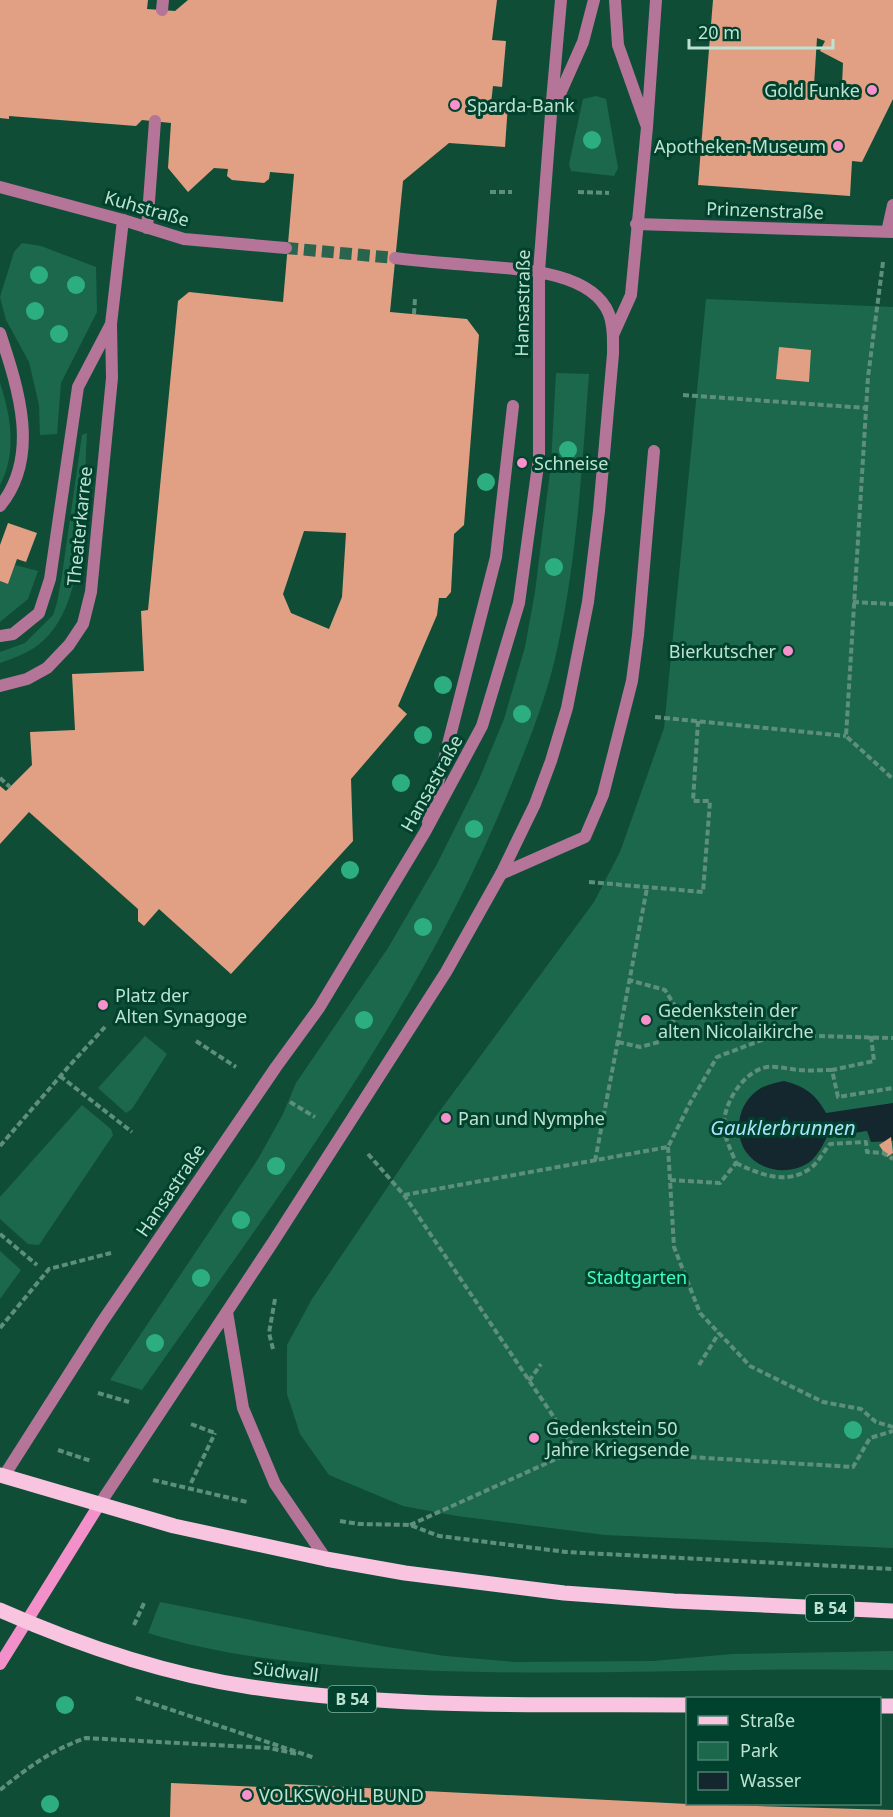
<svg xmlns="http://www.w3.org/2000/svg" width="893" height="1817" viewBox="0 0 893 1817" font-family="'Noto Sans',sans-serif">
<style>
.green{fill:#1c684d}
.water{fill:#14272e}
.building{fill:#e1a083;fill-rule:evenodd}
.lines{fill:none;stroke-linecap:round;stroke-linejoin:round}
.minor-tunnel{stroke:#2a634e;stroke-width:12;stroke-dasharray:12 6;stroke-linecap:butt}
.path{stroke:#5d8f7c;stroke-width:4;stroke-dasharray:6 3;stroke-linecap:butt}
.service{stroke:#b47599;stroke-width:12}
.pedestrian{stroke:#b47599;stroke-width:12}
.minor{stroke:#b47599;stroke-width:12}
.secondary{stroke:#f390ca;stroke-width:12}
.primary{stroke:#f8c4e0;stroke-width:15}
.tree{fill:#2cae81}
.poi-dot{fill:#f890cc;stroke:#00422d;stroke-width:2}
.labels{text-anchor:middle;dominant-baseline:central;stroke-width:6;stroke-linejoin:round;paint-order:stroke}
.shield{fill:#00422d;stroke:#85b2a0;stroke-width:1.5}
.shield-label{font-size:16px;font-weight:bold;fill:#bee2d1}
.poi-label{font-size:18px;fill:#bee2d1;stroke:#00422d;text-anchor:start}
.street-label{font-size:18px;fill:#bee2d1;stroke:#00422d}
.park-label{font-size:18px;fill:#42febe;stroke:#00422d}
.water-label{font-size:20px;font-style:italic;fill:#a9e4fc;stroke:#00422d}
</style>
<rect width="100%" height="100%" fill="#104d37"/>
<path class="green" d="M596,96L606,99L618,168L614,176L571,171L569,164L583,99Z
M22,243L41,246L96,267L97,312L61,383L57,434L40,435L39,405L29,362L6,320L0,297L14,252Z
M706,299L893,307V1548L605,1535L457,1516L403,1506L329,1475L300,1434L287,1394V1345L312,1299L431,1123L594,902L620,852L664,728Z
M556,373L589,374C582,466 577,559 557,650C546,701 526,748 507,795C419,1011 275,1201 142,1390L110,1380L258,1159L283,1114L296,1083L388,948L437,864L478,782L504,719L525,647L535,592L551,464Z
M0,383C11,416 17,453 0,485Z
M87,433C83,490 89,599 44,640C31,652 17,657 0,663V652L25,643L53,615L57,603L62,575L82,435Z
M15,565L38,571L28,599L0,622V581L8,584Z
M145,1036L167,1054L132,1109L126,1113L98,1088Z
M82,1105L111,1129L113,1135L39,1245L28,1244L0,1219V1197Z
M0,1251L21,1270L0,1299Z
M160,1602L381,1646L445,1656L515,1662L653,1661L733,1654L893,1651V1670C734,1667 576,1677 417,1670C327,1666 234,1660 148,1633Z"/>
<path class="water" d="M784,1081C804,1086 816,1094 826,1113L893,1103V1141L871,1142L867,1131L827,1137C823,1145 819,1153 812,1160C793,1176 761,1173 746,1152C733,1132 738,1104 758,1090C765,1085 774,1083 784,1081Z"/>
<path class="building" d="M0,0H148L147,9L175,11L188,0H497L492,40L506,41L502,87L493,86L491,103L508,104L505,147L449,143L403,181L390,312L467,319L479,335L464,525L454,534L451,592L446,598H439L437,615L398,706L407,714L351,779L353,841L231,974L159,909L144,926L138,921V909L29,812L0,844V786L6,791L32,765L30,732L75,730L72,674L144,671L141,611L148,610L178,301L189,292L283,302L294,174L270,172L269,179L264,183L232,180L227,176L228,169L214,168L188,192L168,168L171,123L142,120L136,126L9,116V119L0,118ZM304,531L346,533L342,597L329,629L291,613L283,594Z
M713,0H893V99L862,162L852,161L850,196L698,185ZM817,38L825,41L820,51L843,63L842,85H814Z
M779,347L811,350L809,382L776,379Z
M8,523L37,533L26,562L17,559L8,584L0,581V545Z
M891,1137L893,1153L887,1157L879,1145Z
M171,1783L284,1788L285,1784L688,1804L893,1810V1817H170Z"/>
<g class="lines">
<path class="minor-tunnel" d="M286,248L395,258"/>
<path class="path" d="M490,192H512
M578,192L609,193
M883,262L868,377L846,736L893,779
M414,314L415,298
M683,395L866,408
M853,602L893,604
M655,717L846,736
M0,778L10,787
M589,882L703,892L710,801H693L698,721
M871,1036L874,1061L832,1070L838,1097L893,1088
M196,1041L236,1067
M618,1042L640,1047L659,1042L673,1024L675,1006L665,990L629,980
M60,1076L132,1132
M290,1102L315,1117
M0,1146L70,1065L105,1027
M668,1147L674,1247L700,1313L750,1366L823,1402L861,1409L876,1422L893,1427
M368,1154L404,1195L576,1450
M595,1161L647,888
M736,1163C761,1175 788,1186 812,1167C819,1161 824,1151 830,1144L866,1142L867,1152L883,1153L893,1159
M670,1180L720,1183L736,1163C732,1152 723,1136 724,1123C725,1101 744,1071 767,1067C778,1066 788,1069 799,1070C810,1071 821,1070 832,1070
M404,1195L668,1147L690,1103L717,1057L775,1035L893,1038
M0,1234L37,1265
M0,1328L49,1269L111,1253
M273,1349L269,1333L275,1299
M699,1365L719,1333
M529,1381L541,1364
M98,1393L129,1402
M191,1424L215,1433
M58,1450L91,1461
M153,1480L247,1502
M191,1483L215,1433
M340,1521L359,1524L410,1525L439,1536L566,1552L893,1569
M410,1525L576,1450L853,1467L870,1438L893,1431
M134,1625L145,1601
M136,1698L315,1758
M0,1790C27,1768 53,1749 86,1738L269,1748L297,1754"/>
<path class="service" d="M162,10L163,0
M551,112L561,0
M647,127L656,0
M147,228L155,121
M0,333C18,388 41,456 0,506
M0,636L13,634L39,613L50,579L78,387L111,324
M0,686L27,679L47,668L69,645L83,624L91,592L112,378L111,324L123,220
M428,822L496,557L513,406
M501,874L585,837L603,795L632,681L638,635L654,451"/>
<path class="pedestrian" d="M636,224L893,232
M887,232L893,205"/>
<path class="minor" d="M0,187L123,220L184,239L286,248
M613,335L631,295L647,127L618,45L615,0
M227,1312L243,1408L275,1484L326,1559
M4,1476L102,1322L276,1067L319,1008L425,832L482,726L519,603L539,458V271L551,114L583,42L594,0
M99,1505L273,1242L446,972L501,874L535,804L551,761L567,708L588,602L599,511L613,354C613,341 614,326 609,314C591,268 508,269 468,265C444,263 419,261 395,258"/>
<path class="secondary" d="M0,1664L99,1505"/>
<path class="primary" d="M0,1475L174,1526L326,1559L405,1573L564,1593L674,1601L893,1611
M0,1610C79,1645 165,1674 251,1687C395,1709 543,1704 688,1705
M880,1706H893"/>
</g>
<g class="tree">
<circle cx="592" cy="140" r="9"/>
<circle cx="39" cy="275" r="9"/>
<circle cx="76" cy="285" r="9"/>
<circle cx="35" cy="311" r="9"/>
<circle cx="59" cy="334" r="9"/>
<circle cx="568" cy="450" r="9"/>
<circle cx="486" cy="482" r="9"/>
<circle cx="554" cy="567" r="9"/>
<circle cx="443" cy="685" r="9"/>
<circle cx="522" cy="714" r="9"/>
<circle cx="423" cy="735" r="9"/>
<circle cx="401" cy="783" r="9"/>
<circle cx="474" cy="829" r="9"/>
<circle cx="350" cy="870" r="9"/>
<circle cx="423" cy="927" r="9"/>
<circle cx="364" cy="1020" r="9"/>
<circle cx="276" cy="1166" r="9"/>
<circle cx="241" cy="1220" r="9"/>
<circle cx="201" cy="1278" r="9"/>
<circle cx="155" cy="1343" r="9"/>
<circle cx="853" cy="1430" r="9"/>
<circle cx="65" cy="1705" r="9"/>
<circle cx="50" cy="1804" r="9"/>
</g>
<g class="poi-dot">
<circle cx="872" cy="90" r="6"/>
<circle cx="455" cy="105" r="6"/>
<circle cx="838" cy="146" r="6"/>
<circle cx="522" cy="463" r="6"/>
<circle cx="788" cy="651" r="6"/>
<circle cx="103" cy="1005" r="6"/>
<circle cx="646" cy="1020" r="6"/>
<circle cx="446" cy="1118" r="6"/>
<circle cx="534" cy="1438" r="6"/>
<circle cx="247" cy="1795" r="6"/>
</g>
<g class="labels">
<g class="shield">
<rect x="806" y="1595" width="48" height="26" rx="4.5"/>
<rect x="328" y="1686" width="48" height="26" rx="4.5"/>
</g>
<g class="shield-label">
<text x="830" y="1608">B 54</text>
<text x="352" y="1699">B 54</text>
</g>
<g class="poi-label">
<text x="860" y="90" text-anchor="end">Gold Funke</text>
<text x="467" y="105">Sparda-Bank</text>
<text x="826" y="146" text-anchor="end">Apotheken-Museum</text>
<text x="534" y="463">Schneise</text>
<text x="776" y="651" text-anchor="end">Bierkutscher</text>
<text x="115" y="995">Platz der<tspan x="115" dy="21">Alten Synagoge</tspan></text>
<text x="658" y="1010">Gedenkstein der<tspan x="658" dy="21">alten Nicolaikirche</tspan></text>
<text x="458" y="1118">Pan und Nymphe</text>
<text x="546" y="1428">Gedenkstein 50<tspan x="546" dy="21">Jahre Kriegsende</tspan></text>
<text x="259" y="1795">VOLKSWOHL BUND</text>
</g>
<g class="street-label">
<text transform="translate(147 208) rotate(16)">Kuhstraße</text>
<text transform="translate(765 210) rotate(2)">Prinzenstraße</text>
<text transform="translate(522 303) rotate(-89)">Hansastraße</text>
<text transform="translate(79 526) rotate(-84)">Theaterkarree</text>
<text transform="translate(431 783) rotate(-61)">Hansastraße</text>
<text transform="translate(170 1190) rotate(-56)">Hansastraße</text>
<text transform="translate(286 1671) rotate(7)">Südwall</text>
</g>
<g class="park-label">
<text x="637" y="1277">Stadtgarten</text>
</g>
<g class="water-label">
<text x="783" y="1127">Gauklerbrunnen</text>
</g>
</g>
<rect x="686" y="1697" width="195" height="108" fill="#00422d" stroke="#4c826f" stroke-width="1.5"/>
<rect x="698" y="1716" width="30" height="9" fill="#f8c4e0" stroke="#4c826f" stroke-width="1.5"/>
<text x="740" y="1727" font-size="18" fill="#bee2d1">Straße</text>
<rect x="698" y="1742" width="30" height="18" fill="#1c684d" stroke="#4c826f" stroke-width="1.5"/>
<text x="740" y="1757" font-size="18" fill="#bee2d1">Park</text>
<rect x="698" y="1772" width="30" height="18" fill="#14272e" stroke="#4c826f" stroke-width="1.5"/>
<text x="740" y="1787" font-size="18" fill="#bee2d1">Wasser</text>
<path d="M689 39v9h144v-9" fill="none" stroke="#bee2d1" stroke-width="3"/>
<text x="698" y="39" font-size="18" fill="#bee2d1" stroke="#00422d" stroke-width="4.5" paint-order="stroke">20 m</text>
</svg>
